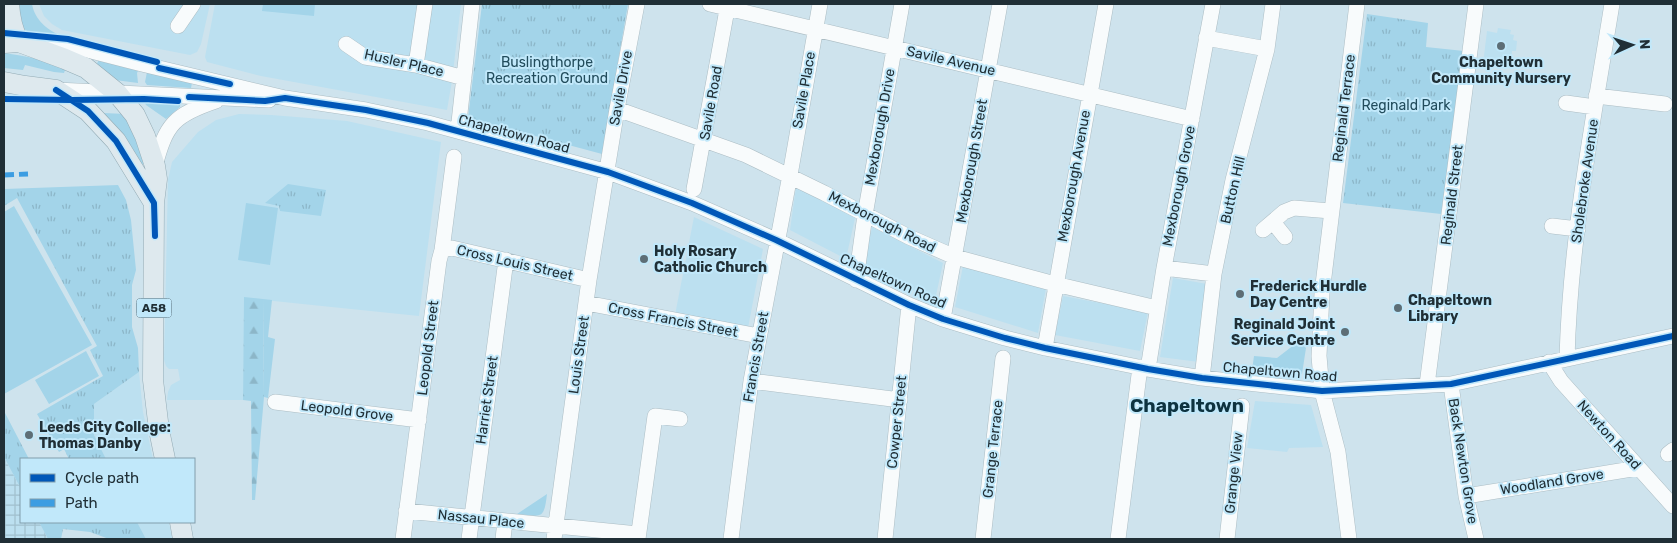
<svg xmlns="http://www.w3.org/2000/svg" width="1677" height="543" viewBox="0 0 1677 543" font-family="Rubik,sans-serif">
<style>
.built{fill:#bce0f0}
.industrial{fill:url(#industrial-grid)}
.green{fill:#a3d4e9}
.forest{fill:url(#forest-firs)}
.park{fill:url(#park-tufts)}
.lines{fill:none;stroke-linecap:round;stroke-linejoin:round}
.minor-casing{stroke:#acbdc4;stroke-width:16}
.major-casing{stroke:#93abb5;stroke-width:21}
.minor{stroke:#f8fbfc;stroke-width:15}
.major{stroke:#dee9ee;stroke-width:20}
.quiet{stroke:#3c9de2;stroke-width:5;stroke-dasharray:10 5;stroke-linecap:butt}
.cycleway-casing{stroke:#c1e8fa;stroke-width:9}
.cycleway{stroke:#0057b8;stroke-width:6}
.poi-dot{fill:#5d6e76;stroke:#c1e8fa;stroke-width:2}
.labels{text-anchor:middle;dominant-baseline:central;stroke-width:4;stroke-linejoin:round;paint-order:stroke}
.shield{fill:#c1e8fa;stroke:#506671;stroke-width:1}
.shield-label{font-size:12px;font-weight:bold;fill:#202f36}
.street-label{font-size:14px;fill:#202f36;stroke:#c1e8fa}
.park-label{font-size:14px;fill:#224c5c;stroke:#c1e8fa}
.poi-label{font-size:14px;font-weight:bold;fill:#202f36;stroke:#c1e8fa;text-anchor:start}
.district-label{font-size:19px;font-weight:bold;fill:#0e3340;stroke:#c1e8fa}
</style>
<defs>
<pattern id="industrial-grid" width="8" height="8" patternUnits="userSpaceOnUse" patternTransform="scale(1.25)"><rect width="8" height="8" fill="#bce0f0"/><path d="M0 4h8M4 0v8" fill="none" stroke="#a1c0ce"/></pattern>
<pattern id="forest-firs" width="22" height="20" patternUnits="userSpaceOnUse" patternTransform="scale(1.25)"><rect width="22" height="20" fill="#a3d4e9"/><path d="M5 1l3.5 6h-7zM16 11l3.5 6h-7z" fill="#8cb6c8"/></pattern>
<pattern id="park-tufts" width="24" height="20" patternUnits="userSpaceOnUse" patternTransform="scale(1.25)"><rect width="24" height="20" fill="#a3d4e9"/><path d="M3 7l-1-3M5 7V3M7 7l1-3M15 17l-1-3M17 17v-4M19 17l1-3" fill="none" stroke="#8cb6c8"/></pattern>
</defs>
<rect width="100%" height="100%" fill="#cee3ed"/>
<path class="built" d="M39,4H210L201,44L197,52L190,55L62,30L52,24L44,16Z
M215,4H461L452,81L447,110L261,76L207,62L205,57Z
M1498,28L1511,30L1510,34L1514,35L1513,40L1517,41L1516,51H1512L1510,67L1483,64L1487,31L1497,33Z
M239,114L271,115L347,121L441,142L419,316L245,298L243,400H167L168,392L171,385L180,380L178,369H169L166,366L164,360L168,180L172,162L198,132L216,120Z
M796,187L855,218L846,259L790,230Z
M694,217L763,249L748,328L675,315Z
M872,227L943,263L935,300L863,269Z
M963,266L1046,288L1038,333L955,307Z
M1173,278L1207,284L1199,362L1160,357Z
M1063,296L1148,312L1140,351L1055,335Z
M139,372L143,412L153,459H106L94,435V404Z
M1255,401L1311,405L1323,447L1289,448L1287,452L1247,448Z
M137,522H169L172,539H146Z"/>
<path class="industrial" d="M4,457L21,489V522H39L48,539H4Z"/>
<path class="green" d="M15,4H32C35,21 48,30 63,37C50,36 27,37 20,24C17,19 17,10 15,4Z
M263,4H315L314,16L262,11Z
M4,53C26,56 46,60 66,67L64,73L54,72L25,65L23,70L4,68Z
M99,59L139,69L137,73L138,83L115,80L96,66Z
M147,72L192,83L191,88L147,85L145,82Z
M145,103L180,104V107L166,119L146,105Z
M103,113L126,114L147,163L139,165Z
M246,203L278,208L270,265L238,260Z
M14,206L92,345L4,394V212Z
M263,299L272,300L268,337L275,339L268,398L264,397Z
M1299,341L1306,348L1302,374L1252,370L1254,356L1277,358Z
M86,351L99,376L49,404L35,380Z
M547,494C544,521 541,516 517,514Z"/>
<path class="forest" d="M244,297L263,299L264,397L255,500H252L251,401L243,400Z"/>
<path class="park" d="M482,4H628L602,154L468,118Z
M1367,14L1428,23L1426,47L1464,51L1441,214L1343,203Z
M288,184L326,190L321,216L280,211L279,206L265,203Z
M118,185L126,200L131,220L136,270L132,285V327L138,348L139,372L94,404V435L106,459H69L64,449L59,452L37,414L103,376L90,350L97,346L17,198L4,206V189Z
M4,411L29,459H21V489L4,457Z
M39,522H137L146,539H109L90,532L63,529L61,539H48Z"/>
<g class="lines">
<defs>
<path id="minor" d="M710,4L1192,119
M178,26L193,4
M1206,38L1267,49
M28,42H56L142,64L285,98L366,110L428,123L608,172L692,203L776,240L909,305L943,319L1005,338L1045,348L1148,369L1202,378L1322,391L1451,384L1673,336
M346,44L365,57L416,65L464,78
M416,65L425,4
M56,90L269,100
M1596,96L1665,104
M1566,103L1595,107
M617,109L746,155L824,193L909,237L955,257L1055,284L1157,308
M458,131L472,4
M155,166C166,124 174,115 216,101
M694,189L728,4
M1273,222L1285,237
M1552,226L1578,229
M1263,230L1284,212L1294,208L1331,211
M442,250L452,248L589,280
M1164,268L1214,274
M856,280L865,215L902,4
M586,303L759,336
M943,319L1000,4
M1045,348L1106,4
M1567,359C1570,240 1593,121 1612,4
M1549,362L1561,381L1673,506
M1148,369L1164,268L1213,4
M1202,378L1214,274L1233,180L1267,49L1273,4
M751,381L900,400
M1451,384L1466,496L1476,539
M1427,385L1476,4
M275,402L419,420
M1668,454L1673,450
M1466,496L1638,468
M406,511L638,534
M403,539L439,261L442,250L454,157
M469,539L506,260
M503,539L505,521
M554,539L589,280L617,109L637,4
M638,539L655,416L680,419
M731,539L751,381L790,175L820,4
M885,539L909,305
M983,539L1003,358
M1118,539L1140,367
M1227,539L1242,406
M1349,539L1338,452L1322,391L1319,356L1322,293L1357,4"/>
<path id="major" d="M9,4C10,18 12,30 19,42
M4,43L19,42L65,59L86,68L117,93L135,115L145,136L155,166L157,179L154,203L153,380L159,430L165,459
M4,82L25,86L56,90L88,111L116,141L154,203
M180,522L183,539"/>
</defs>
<use href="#minor" class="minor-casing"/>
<use href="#major" class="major-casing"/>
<use href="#minor" class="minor"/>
<use href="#major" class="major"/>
<path class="quiet" d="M4,175L28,174"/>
<defs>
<path id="cycleway" d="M4,33L68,39L157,62
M159,68L230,84
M56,90L88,111L116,141L154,203L155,236
M189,97L265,101L285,98L366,110L428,123L608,172L692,203L776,240L909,305L943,319L1005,338L1045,348L1148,369L1202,378L1322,391L1451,384L1673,336
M4,99L72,100L144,99L178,101"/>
</defs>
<use href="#cycleway" class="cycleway-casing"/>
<use href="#cycleway" class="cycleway"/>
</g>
<g class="poi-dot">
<circle cx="1501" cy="46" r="5"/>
<circle cx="644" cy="259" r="5"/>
<circle cx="1240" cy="294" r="5"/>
<circle cx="1398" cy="308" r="5"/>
<circle cx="1345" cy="332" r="5"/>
<circle cx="29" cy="435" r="5"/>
</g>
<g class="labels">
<rect class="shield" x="136.5" y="298.5" width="35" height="19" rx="4"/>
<g class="shield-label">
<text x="154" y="308">A58</text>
</g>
<g class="street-label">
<text transform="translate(951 61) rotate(13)">Savile Avenue</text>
<text transform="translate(404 63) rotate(13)">Husler Place</text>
<text transform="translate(621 88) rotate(-80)">Savile Drive</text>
<text transform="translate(804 90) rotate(-80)">Savile Place</text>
<text transform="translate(711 103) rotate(-80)">Savile Road</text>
<text transform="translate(1344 108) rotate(-83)">Reginald Terrace</text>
<text transform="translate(880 127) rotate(-80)">Mexborough Drive</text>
<text transform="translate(514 134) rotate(15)">Chapeltown Road</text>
<text transform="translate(972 161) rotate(-80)">Mexborough Street</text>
<text transform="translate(1074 176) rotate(-80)">Mexborough Avenue</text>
<text transform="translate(1585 181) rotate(-82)">Sholebroke Avenue</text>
<text transform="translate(1179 186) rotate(-79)">Mexborough Grove</text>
<text transform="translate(1233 190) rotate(-77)">Button Hill</text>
<text transform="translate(1452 195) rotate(-83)">Reginald Street</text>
<text transform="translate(882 222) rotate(27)">Mexborough Road</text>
<text transform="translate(515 263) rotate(13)">Cross Louis Street</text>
<text transform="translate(893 281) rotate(24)">Chapeltown Road</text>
<text transform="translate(673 320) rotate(11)">Cross Francis Street</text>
<text transform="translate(428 348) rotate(-83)">Leopold Street</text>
<text transform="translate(579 355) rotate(-82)">Louis Street</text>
<text transform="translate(756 357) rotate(-80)">Francis Street</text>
<text transform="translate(1280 372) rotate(5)">Chapeltown Road</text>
<text transform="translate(487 400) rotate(-82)">Harriet Street</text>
<text transform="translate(347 411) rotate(7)">Leopold Grove</text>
<text transform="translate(897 422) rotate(-84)">Cowper Street</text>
<text transform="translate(1609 435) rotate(48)">Newton Road</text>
<text transform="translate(993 449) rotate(-84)">Grange Terrace</text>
<text transform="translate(1463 461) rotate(81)">Back Newton Grove</text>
<text transform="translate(1234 473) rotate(-84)">Grange View</text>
<text transform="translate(1552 482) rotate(-9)">Woodland Grove</text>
<text transform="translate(481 519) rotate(6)">Nassau Place</text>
</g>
<g class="park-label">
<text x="547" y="62">Buslingthorpe<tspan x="547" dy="16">Recreation Ground</tspan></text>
<text x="1406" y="105">Reginald Park</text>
</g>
<g class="poi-label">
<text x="1501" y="62" text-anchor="middle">Chapeltown<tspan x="1501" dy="16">Community Nursery</tspan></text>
<text x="654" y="251">Holy Rosary<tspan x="654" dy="16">Catholic Church</tspan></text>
<text x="1250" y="286">Frederick Hurdle<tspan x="1250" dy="16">Day Centre</tspan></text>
<text x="1408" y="300">Chapeltown<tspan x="1408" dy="16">Library</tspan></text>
<text x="1335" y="324" text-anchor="end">Reginald Joint<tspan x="1335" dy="16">Service Centre</tspan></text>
<text x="39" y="427">Leeds City College:<tspan x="39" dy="16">Thomas Danby</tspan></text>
</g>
<g class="district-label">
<text x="1187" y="405">Chapeltown</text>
</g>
</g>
<rect width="1677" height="543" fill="none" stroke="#202f36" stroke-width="10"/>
<rect x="20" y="458" width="175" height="65" fill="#c1e8fa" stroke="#819eac"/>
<rect x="30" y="474" width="25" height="8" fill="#0057b8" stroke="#819eac"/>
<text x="65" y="483" font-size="15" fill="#202f36">Cycle path</text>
<rect x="30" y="499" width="25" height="8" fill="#3c9de2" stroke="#819eac"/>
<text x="65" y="508" font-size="15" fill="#202f36">Path</text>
<g transform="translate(1632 45) rotate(87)" stroke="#c1e8fa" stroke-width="4" paint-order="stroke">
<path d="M0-4L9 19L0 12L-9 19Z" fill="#202f36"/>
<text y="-8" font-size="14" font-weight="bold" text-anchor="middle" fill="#202f36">N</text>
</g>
</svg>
